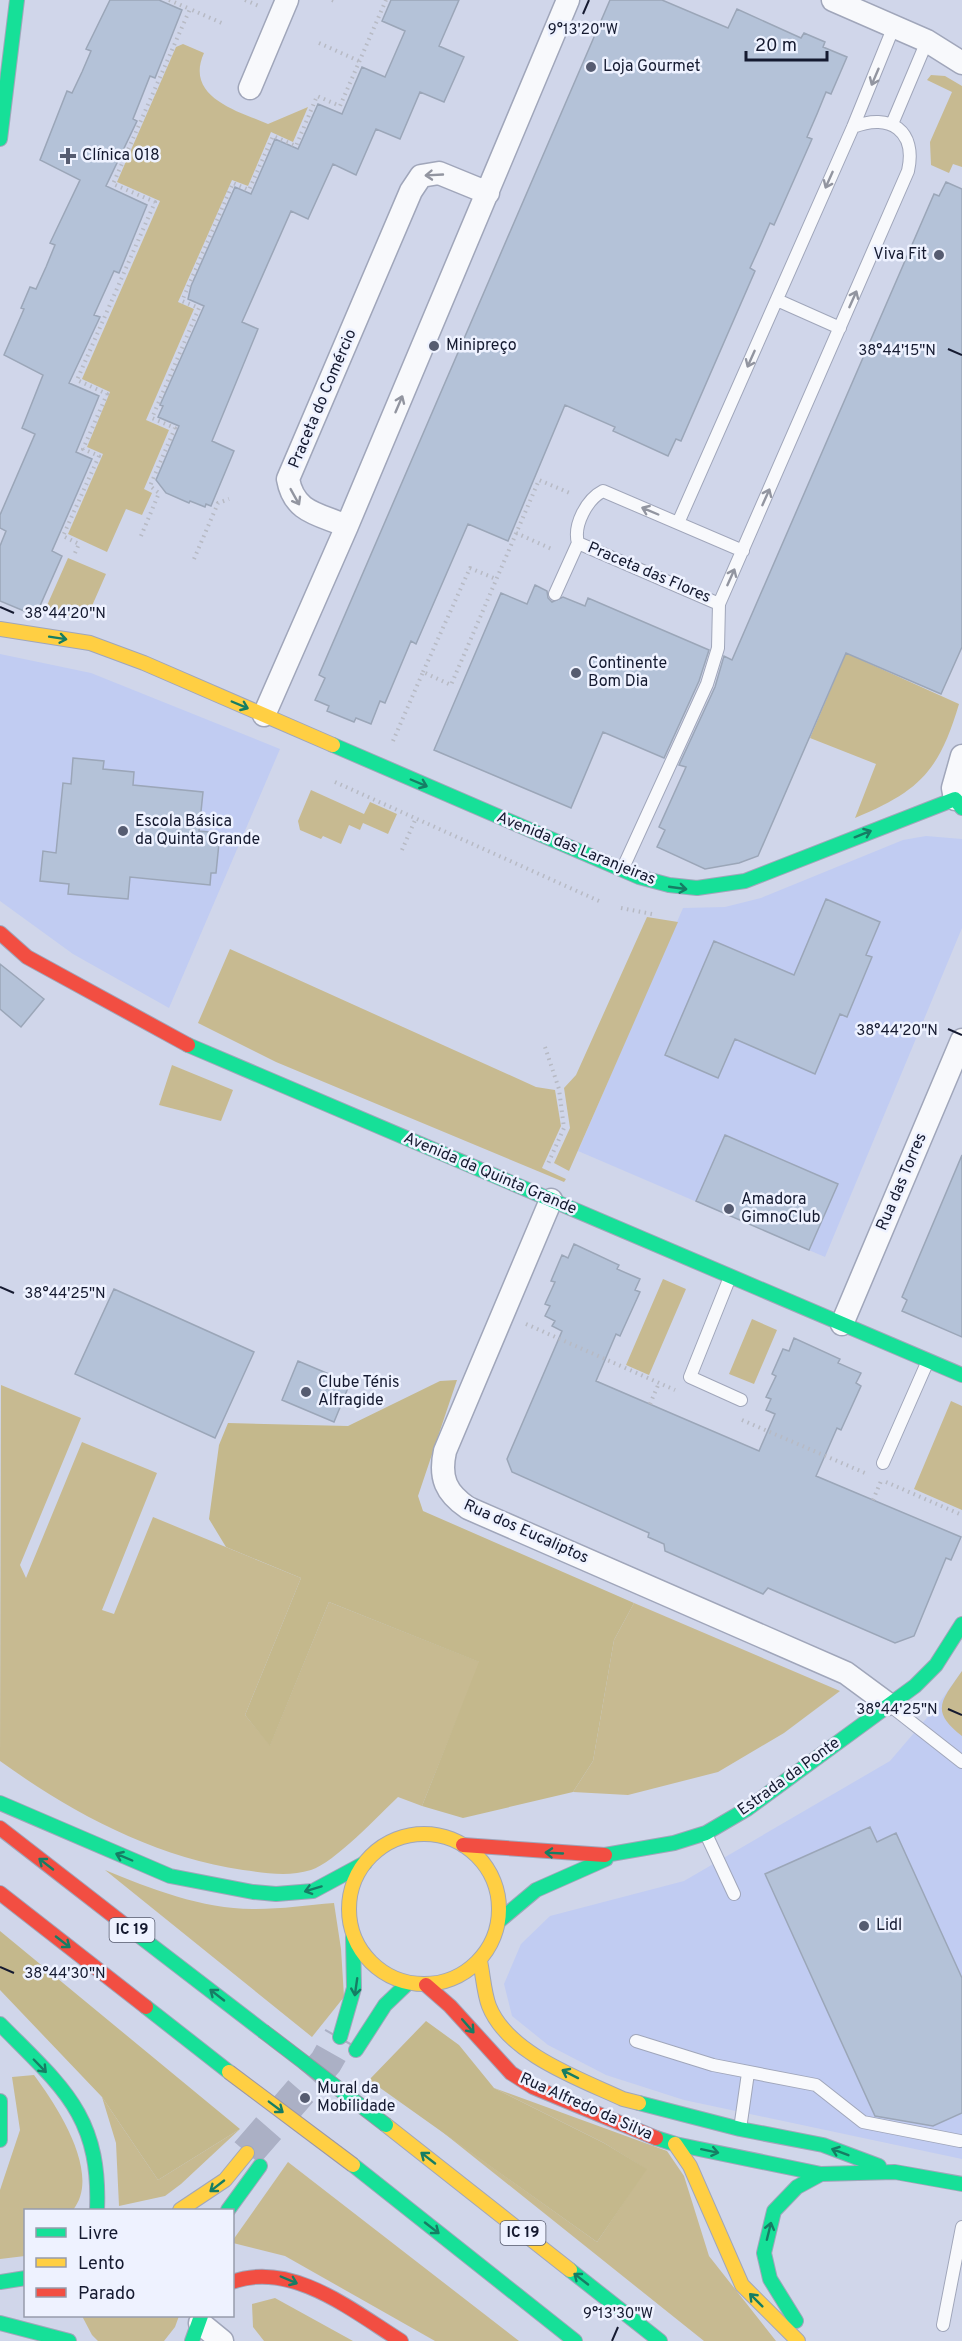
<svg xmlns="http://www.w3.org/2000/svg" width="962" height="2341" viewBox="0 0 962 2341" font-family="Overpass,sans-serif">
<style>
.built{fill:#c1ccf2}
.green{fill:#c7ba91}
.forest{fill:#c4b88c}
.building{fill:#b4c2d8;stroke:#9ba6b8;stroke-width:1.5}
.lines{fill:none;stroke-linecap:round;stroke-linejoin:round}
.secondary-tunnel{stroke:#abb0c5;stroke-width:33;stroke-dasharray:33 16;stroke-linecap:butt}
.lane-casing{stroke:#a0a6ba;stroke-width:14}
.street-casing{stroke:#a0a6ba;stroke-width:25}
.fast-casing{stroke:#a0a6ba;stroke-width:16}
.slow-casing{stroke:#a0a6ba;stroke-width:16}
.jam-casing{stroke:#a0a6ba;stroke-width:16}
.path{stroke:#b7bac4;stroke-width:4;stroke-dasharray:1.5 4.5;stroke-linecap:butt}
.lane{stroke:#f8f9fc;stroke-width:12}
.street{stroke:#f8f9fc;stroke-width:22}
.fast{stroke:#16e098;stroke-width:14}
.slow{stroke:#ffcf43;stroke-width:14}
.jam{stroke:#f24e42;stroke-width:14}
.fast-bridge-casing{stroke:#9a96a6;stroke-width:16;stroke-linecap:butt}
.slow-bridge-casing{stroke:#9a96a6;stroke-width:16;stroke-linecap:butt}
.fast-bridge{stroke:#16e098;stroke-width:14}
.slow-bridge{stroke:#ffcf43;stroke-width:14}
.oneway{stroke:#9295a0}
.oneway2{stroke:#167d64}
.ticks{fill:none;stroke:#151a30;stroke-width:2}
.poi-dot{fill:#565c71;stroke:#eef2ff;stroke-width:2}
.labels{text-anchor:middle;dominant-baseline:central;stroke-width:5;stroke-linejoin:round;paint-order:stroke}
.shield{fill:#eef2ff;stroke:#565b6e;stroke-width:1.5}
.shield-label{font-size:15px;font-weight:bold;fill:#151a30}
.poi-label{font-size:16px;fill:#151a30;stroke:#eef2ff;text-anchor:start}
.street-label{font-size:16px;fill:#151a30;stroke:#eef2ff}
.ticks-label{font-size:15px;text-anchor:middle;fill:#151a30;stroke:#eef2ff;stroke-width:5;stroke-linejoin:round;paint-order:stroke}
</style>
<rect width="100%" height="100%" fill="#d0d6ea"/>
<path class="built" d="M0,654L91,673L280,749L169,1008L73,954L0,901Z
M926,836L962,839V928L825,1257L578,1151L683,908L725,907L761,898L903,840Z
M962,1671V2159L684,2100L606,2075L548,2045L512,2016L504,1984L521,1944L550,1916L684,1881L890,1761L937,1706Z"/>
<path class="green" d="M183,44L204,53C184,97 238,111 268,124L308,107L293,142L271,132L248,186L232,180L178,302L194,309L146,420L169,430L144,489L152,493L142,515L126,509L107,552L68,534L103,454L87,447L110,392L82,379L160,201L117,182L176,47Z
M931,75L945,76L962,86V167L953,164L949,173L931,165L930,142L952,92L927,80Z
M68,558L106,574L88,615L79,613L73,617L45,610Z
M846,653L959,704C939,771 920,791 855,818L876,764L810,738Z
M311,790L364,814L370,802L397,814L388,834L363,823L360,830L349,825L341,844L323,836L321,839L300,830L298,821Z
M647,917L678,922L569,1171L554,1163L570,1128L564,1088L576,1075Z
M230,949L536,1087L555,1090L561,1126L542,1168L566,1179L564,1182L276,1062L198,1023Z
M172,1065L233,1090L221,1121L159,1105Z
M663,1279L686,1289L649,1375L626,1365Z
M752,1319L777,1330L754,1384L729,1374Z
M1,1385L81,1418L20,1565L26,1578L82,1442L157,1473L102,1610L114,1614L153,1517L301,1578L245,1715L270,1745L329,1602L480,1662L422,1806L398,1797C379,1815 334,1863 311,1870C288,1877 266,1873 243,1870C154,1857 72,1813 0,1761Z
M951,1401L962,1406V1510L914,1489Z
M634,1603L840,1691L784,1733L718,1772L628,1795L573,1792L593,1761L614,1640Z
M962,1671V1736C929,1711 942,1700 962,1671Z
M105,1870C151,1889 205,1910 256,1909C282,1909 308,1905 334,1903L341,1949L344,1997L312,2037Z
M34,2075C57,2106 102,2174 73,2210H26L25,2256L0,2259V2190L20,2130L12,2077Z
M494,2088L667,2151L684,2176L709,2256L776,2341H704L440,2130L597,2242L646,2169L604,2143Z
M102,2097L158,2180L240,2129L181,2184L165,2196L119,2206L116,2143Z
M288,2162L519,2341H435L285,2256L233,2243V2240Z
M275,2298L353,2341H264L253,2327L252,2304Z
M82,2316H179L175,2327L164,2341H98L92,2335Z"/>
<path class="forest" d="M457,1380L418,1496L423,1511L634,1603L614,1640L593,1761L573,1792L463,1818L422,1806L479,1662L329,1602L270,1746L245,1715L301,1578L226,1547L209,1519L219,1445L228,1423L348,1426L440,1381Z
M0,1931L240,2129L158,2180L102,2097L0,1990Z
M426,2021L459,2045L494,2088L604,2143L647,2169L597,2242L369,2080Z"/>
<path class="building" d="M110,0H159L182,10L155,78L150,76L133,119L137,121L106,186L147,205L119,273L114,271L94,315L100,317L69,383L99,396L76,452L92,459L52,551L62,556L39,608L24,611L0,601V546L6,531L0,528V515L35,434L22,428L43,375L4,355L24,309L21,308L30,287L36,289L46,267L55,245L50,243L80,180L40,160L67,91L72,93L82,72L91,51L86,49Z
M391,0H459L439,46L464,57L444,102L420,92L400,139L376,129L356,175L333,164L308,219L291,211L242,322L258,329L212,441L234,451L211,506L206,504L205,507L190,501L189,503L166,493L156,480L179,426L158,417L163,406L160,405L204,306L188,299L191,286L235,187L251,194L275,139L298,149L318,104L342,114L362,67L385,77L405,31L382,21Z
M610,0H662L728,28L737,9L801,38L804,33L825,42L823,47L847,57L831,94L826,92L817,114L807,137L812,139L774,225L770,223L760,246L750,268L755,271L681,441L676,439L668,456L613,431L615,427L565,405L508,541L468,524L416,644L411,641L385,703L380,701L371,724L356,718L354,722L327,711L329,706L315,700L325,678L319,675Z
M946,182L962,189V647L941,694L846,653L758,856L739,863L705,869L657,847L665,830L659,827L686,767L679,765L715,687L724,656L732,660L934,194L939,196Z
M535,585L547,591L548,598L552,602L563,597L585,606L588,598L709,650L699,681L664,758L603,732L571,808L434,750L501,593L527,604Z
M73,758L104,761L103,769L134,772L133,785L203,792L199,831L220,833L216,873H211L210,885L130,877L128,899L68,894L69,884L40,881L43,851L56,853L63,783L71,784Z
M826,899L880,922L866,955L872,957L847,1017L840,1014L815,1074L735,1039L718,1078L665,1055L714,941L794,975Z
M0,964L44,999L21,1027L0,1009Z
M725,1135L838,1184L809,1250L696,1201Z
M962,1155V1337L902,1311L907,1300L902,1297Z
M574,1244L619,1265L617,1269L640,1279L635,1290L640,1292L620,1336L616,1334L596,1381L759,1451L775,1414L766,1410L771,1399L766,1397L776,1376L772,1374L783,1349L789,1351L794,1338L840,1359L838,1363L861,1373L856,1383L861,1386L841,1430L837,1428L816,1476L961,1537L951,1560L946,1558L914,1636L895,1643L768,1588L763,1594L665,1551L664,1544L648,1537L649,1533L512,1472L507,1459L562,1331L552,1326L555,1321L545,1316L550,1306L545,1304L555,1282L551,1281L562,1255L568,1258Z
M114,1289L254,1352L215,1438L75,1374Z
M298,1361L350,1383L334,1422L282,1400Z
M870,1827L877,1842L896,1833L962,1978V2113L933,2126L875,2116L765,1874Z"/>
<g class="lines">
<path class="secondary-tunnel" d="M247,2153L326,2062L340,2037"/>
<defs>
<path id="lane" d="M892,124L927,41
M777,300L840,328
M678,523L853,127L894,26
M555,594L578,543
M719,604L578,543C573,525 587,499 603,491L743,551
M622,870L707,684L718,648L719,604L908,171C917,131 890,112 853,127
M730,1277L690,1377L741,1400
M883,1463L927,1363
M892,1707L962,1762
M706,1834L734,1894
M636,2041L713,2065L816,2085L863,2122L960,2141
M740,2129L748,2073
M943,2325L962,2227"/>
<path id="street" d="M833,0L927,41L962,63
M250,88L287,0
M488,193L439,173L421,176L411,191L288,479C294,513 319,514 347,526L568,0
M264,715L347,526
M955,799L953,788L962,756
M551,1200L445,1451C439,1478 446,1493 468,1508L846,1673L888,1704
M842,1324L962,1040
M200,2323L222,2341"/>
<path id="fast" d="M0,139L17,0
M333,745L639,877L669,885L697,888L745,881L955,799L962,808
M188,1045L962,1375
M0,1803L170,1876L253,1892L276,1894L313,1891L365,1863
M605,1855L674,1843L706,1833L747,1809L915,1686L936,1665L962,1624
M499,1921L536,1890L606,1859
M125,1925L263,2031
M146,2007L229,2072
M0,2024C62,2087 101,2115 97,2210
M340,2037L354,1988L353,1937
M356,2050L385,2005L408,1983
M0,2101V2140
M639,2103L740,2129L823,2145L879,2166
M656,2138L675,2144L821,2174L895,2172L962,2184
M353,2165L575,2341
M228,2210L260,2166
M570,2270L660,2341
M0,2282L26,2278
M796,2321L770,2279L764,2253L774,2211L797,2187L821,2174
M0,2323L69,2341
M192,2341L201,2316"/>
<path id="slow" d="M0,629L90,643L144,663L333,745
M349 1909a75 75 0 1 1 150 0a75 75 0 1 1-150 0Z
M480,1961C483,1975 484,1993 489,2006C508,2054 580,2079 623,2099L639,2103
M386,2125L570,2270
M675,2144L690,2166L742,2285L798,2341
M180,2210L225,2180L247,2153"/>
<path id="jam" d="M0,933L27,957L188,1045
M0,1828L125,1925
M463,1845L605,1855
M0,1893L146,2007
M426,1985L450,2006L511,2073L533,2087L656,2138
M232,2282C291,2260 353,2311 401,2341"/>
</defs>
<use href="#lane" class="lane-casing"/>
<use href="#street" class="street-casing"/>
<use href="#fast" class="fast-casing"/>
<use href="#slow" class="slow-casing"/>
<use href="#jam" class="jam-casing"/>
<path class="path" d="M169,0L190,9
M245,0L259,6
M332,0L337,2
M319,43L359,61
M516,533L554,550
M141,536L159,493L150,486L175,428L152,418L199,308L182,301L233,183L249,190L273,136L296,146L317,96L340,106L386,0
M75,553L79,544L63,536L99,456L83,449L107,394L77,380L155,202L113,184L190,9L224,24
M194,559L218,503L229,499
M423,672L470,568L496,579
M393,741L423,672L451,685L539,480L572,494
M335,782L599,901
M402,850L416,818
M621,908L652,914
M545,1047L559,1089L564,1128L547,1166
M526,1324L675,1390
M650,1404L659,1383
M742,1420L865,1473
M886,1482L962,1515
M873,1500L881,1481"/>
<use href="#lane" class="lane"/>
<use href="#street" class="street"/>
<use href="#fast" class="fast"/>
<use href="#slow" class="slow"/>
<use href="#jam" class="jam"/>
<defs>
<path id="fast-bridge" d="M263,2031L386,2125"/>
<path id="slow-bridge" d="M229,2072L353,2165"/>
</defs>
<use href="#fast-bridge" class="fast-bridge-casing"/>
<use href="#slow-bridge" class="slow-bridge-casing"/>
<use href="#fast-bridge" class="fast-bridge"/>
<use href="#slow-bridge" class="slow-bridge"/>
</g>
<defs><path id="oneway-shaft" d="M-6 0H5M1.5-3L5.5 0L1.5 3" fill="none" stroke-width="1.6" stroke-linecap="round" stroke-linejoin="round" transform="scale(1.5)"/></defs>
<g class="oneway">
<use href="#oneway-shaft" transform="translate(875 77) rotate(113)"/>
<use href="#oneway-shaft" transform="translate(434 175) rotate(177)"/>
<use href="#oneway-shaft" transform="translate(829 180) rotate(114)"/>
<use href="#oneway-shaft" transform="translate(853 299) rotate(-66)"/>
<use href="#oneway-shaft" transform="translate(751 359) rotate(114)"/>
<use href="#oneway-shaft" transform="translate(399 404) rotate(-67)"/>
<use href="#oneway-shaft" transform="translate(295 497) rotate(61)"/>
<use href="#oneway-shaft" transform="translate(766 497) rotate(-66)"/>
<use href="#oneway-shaft" transform="translate(650 511) rotate(-157)"/>
<use href="#oneway-shaft" transform="translate(731 577) rotate(-66)"/>
</g>
<g class="oneway2">
<use href="#oneway-shaft" transform="translate(58 638) rotate(9)"/>
<use href="#oneway-shaft" transform="translate(240 705) rotate(23)"/>
<use href="#oneway-shaft" transform="translate(419 783) rotate(23)"/>
<use href="#oneway-shaft" transform="translate(863 834) rotate(-22)"/>
<use href="#oneway-shaft" transform="translate(678 888) rotate(8)"/>
<use href="#oneway-shaft" transform="translate(554 1853) rotate(-177)"/>
<use href="#oneway-shaft" transform="translate(124 1857) rotate(-157)"/>
<use href="#oneway-shaft" transform="translate(46 1864) rotate(-142)"/>
<use href="#oneway-shaft" transform="translate(313 1889) rotate(163)"/>
<use href="#oneway-shaft" transform="translate(63 1942) rotate(38)"/>
<use href="#oneway-shaft" transform="translate(356 1987) rotate(98)"/>
<use href="#oneway-shaft" transform="translate(217 1995) rotate(-142)"/>
<use href="#oneway-shaft" transform="translate(468 2026) rotate(49)"/>
<use href="#oneway-shaft" transform="translate(40 2066) rotate(46)"/>
<use href="#oneway-shaft" transform="translate(570 2074) rotate(-153)"/>
<use href="#oneway-shaft" transform="translate(276 2107) rotate(37)"/>
<use href="#oneway-shaft" transform="translate(710 2151) rotate(12)"/>
<use href="#oneway-shaft" transform="translate(840 2152) rotate(-159)"/>
<use href="#oneway-shaft" transform="translate(428 2158) rotate(-142)"/>
<use href="#oneway-shaft" transform="translate(217 2186) rotate(142)"/>
<use href="#oneway-shaft" transform="translate(432 2228) rotate(38)"/>
<use href="#oneway-shaft" transform="translate(769 2231) rotate(-76)"/>
<use href="#oneway-shaft" transform="translate(581 2279) rotate(-142)"/>
<use href="#oneway-shaft" transform="translate(289 2280) rotate(23)"/>
<use href="#oneway-shaft" transform="translate(756 2300) rotate(-135)"/>
</g>
<path class="ticks" d="M583,14L589,0M948,349L962,355M0,607L14,613M948,1029L962,1035M0,1287L14,1293M948,1709L962,1715M0,1967L14,1973M612,2341L618,2327"/>
<g class="poi-dot">
<circle cx="591" cy="67" r="6"/>
<path d="M65 147h6v6h6v6h-6v6h-6v-6h-6v-6h6z"/>
<circle cx="939" cy="255" r="6"/>
<circle cx="434" cy="346" r="6"/>
<circle cx="576" cy="673" r="6"/>
<circle cx="123" cy="831" r="6"/>
<circle cx="729" cy="1209" r="6"/>
<circle cx="306" cy="1392" r="6"/>
<circle cx="864" cy="1926" r="6"/>
<circle cx="305" cy="2098" r="6"/>
</g>
<g class="labels">
<g class="shield">
<rect x="109.5" y="1918" width="45" height="24" rx="4.5"/>
<rect x="500.5" y="2221" width="45" height="24" rx="4.5"/>
</g>
<g class="shield-label">
<text x="132" y="1930">IC 19</text>
<text x="523" y="2233">IC 19</text>
</g>
<g class="poi-label">
<text x="603" y="67">Loja Gourmet</text>
<text x="82" y="156">Clínica 018</text>
<text x="927" y="255" text-anchor="end">Viva Fit</text>
<text x="446" y="346">Minipreço</text>
<text x="588" y="664">Continente<tspan x="588" dy="18">Bom Dia</tspan></text>
<text x="135" y="822">Escola Básica<tspan x="135" dy="18">da Quinta Grande</tspan></text>
<text x="741" y="1200">Amadora<tspan x="741" dy="18">GimnoClub</tspan></text>
<text x="318" y="1383">Clube Ténis<tspan x="318" dy="18">Alfragide</tspan></text>
<text x="876" y="1926">Lidl</text>
<text x="317" y="2089">Mural da<tspan x="317" dy="18">Mobilidade</tspan></text>
</g>
<g class="street-label">
<text transform="translate(323 399) rotate(-67)">Praceta do Comércio</text>
<text transform="translate(649 573) rotate(23)">Praceta das Flores</text>
<text transform="translate(576 849) rotate(22)">Avenida das Laranjeiras</text>
<text transform="translate(490 1174) rotate(23)">Avenida da Quinta Grande</text>
<text transform="translate(902 1182) rotate(-67)">Rua das Torres</text>
<text transform="translate(526 1532) rotate(24)">Rua dos Eucaliptos</text>
<text transform="translate(789 1777) rotate(-36)">Estrada da Ponte</text>
<text transform="translate(586 2107) rotate(24)">Rua Alfredo da Silva</text>
</g>
</g>
<g class="ticks-label">
<text x="583" y="34">9°13'20"W</text>
<text x="897" y="355">38°44'15"N</text>
<text x="65" y="618">38°44'20"N</text>
<text x="897" y="1035">38°44'20"N</text>
<text x="65" y="1298">38°44'25"N</text>
<text x="897" y="1714">38°44'25"N</text>
<text x="65" y="1978">38°44'30"N</text>
<text x="618" y="2318">9°13'30"W</text>
</g>
<rect x="24" y="2209" width="210" height="108" fill="#eef2ff" stroke="#979cac" stroke-width="1.5"/>
<rect x="36" y="2228" width="30" height="9" fill="#16e098" stroke="#979cac" stroke-width="1.5"/>
<text x="78" y="2239" font-size="18" fill="#151a30">Livre</text>
<rect x="36" y="2258" width="30" height="9" fill="#ffcf43" stroke="#979cac" stroke-width="1.5"/>
<text x="78" y="2269" font-size="18" fill="#151a30">Lento</text>
<rect x="36" y="2288" width="30" height="9" fill="#f24e42" stroke="#979cac" stroke-width="1.5"/>
<text x="78" y="2299" font-size="18" fill="#151a30">Parado</text>
<path d="M746 51v9h81v-9" fill="none" stroke="#151a30" stroke-width="3"/>
<text x="755" y="51" font-size="18" fill="#151a30" stroke="#eef2ff" stroke-width="4.5" paint-order="stroke">20 m</text>
</svg>
